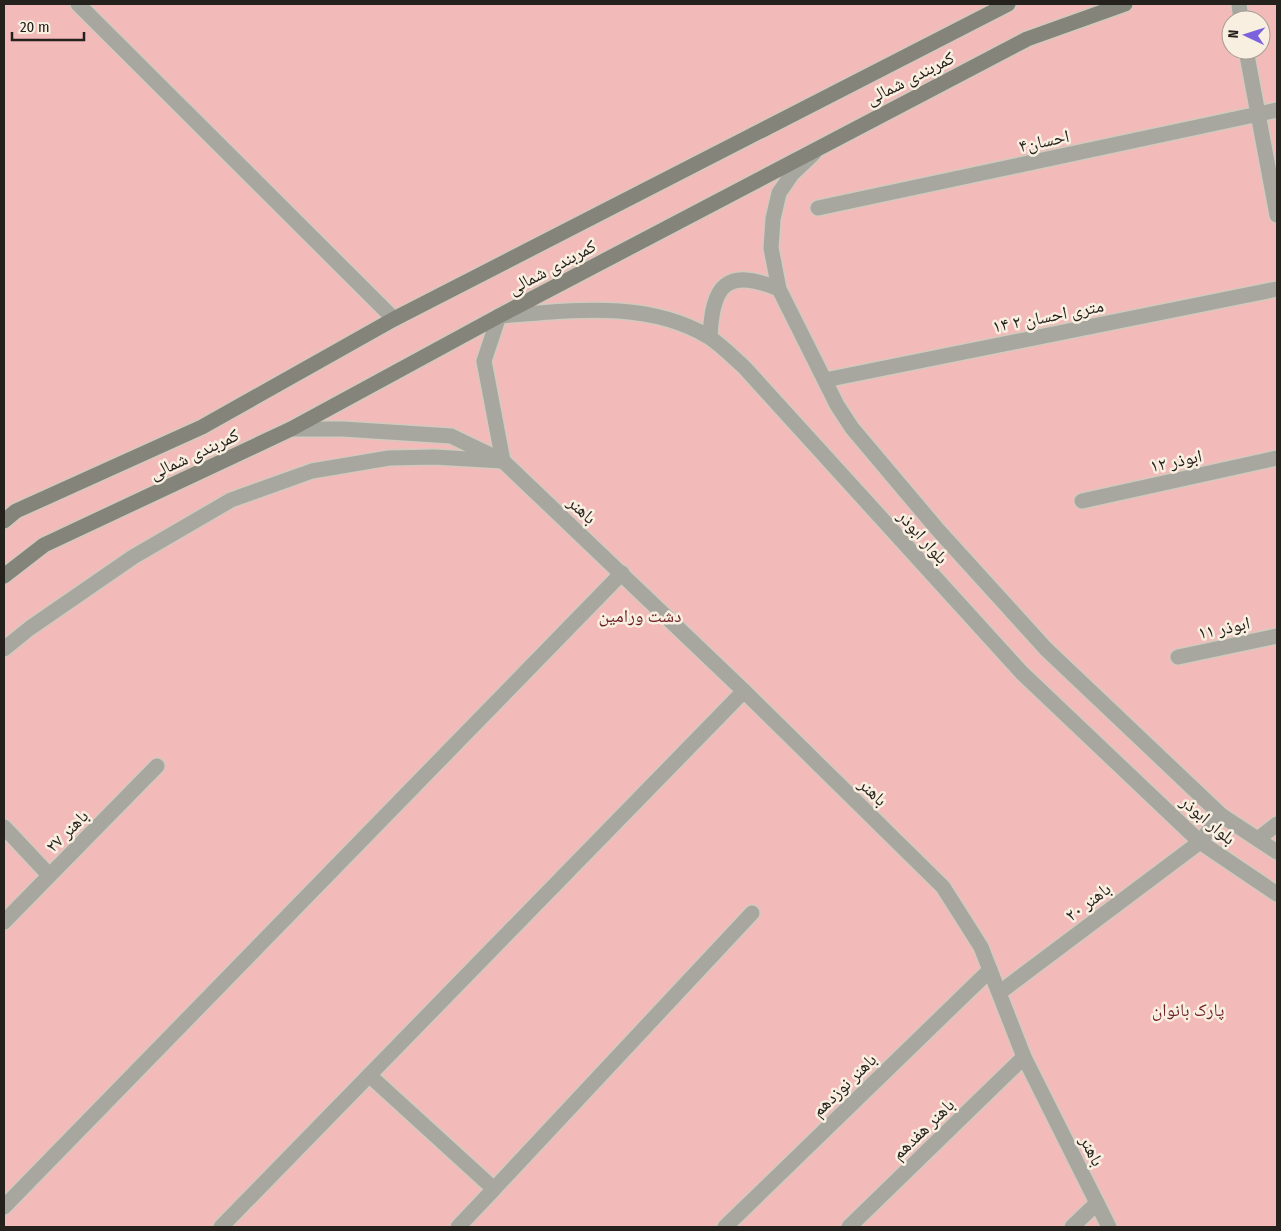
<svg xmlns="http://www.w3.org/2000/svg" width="1281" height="1231" viewBox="0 0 1281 1231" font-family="'Fira Sans Condensed','Noto Naskh Arabic',sans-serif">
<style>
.green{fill:#f3baba;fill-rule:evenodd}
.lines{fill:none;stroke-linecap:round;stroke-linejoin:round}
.minor-casing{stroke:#d3cabe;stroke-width:18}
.tertiary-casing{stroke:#d3cabe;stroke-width:18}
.secondary-casing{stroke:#d3cabe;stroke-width:18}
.minor{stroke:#a7a7a0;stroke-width:15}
.tertiary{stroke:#a7a7a0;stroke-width:15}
.secondary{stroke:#84847a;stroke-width:15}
.labels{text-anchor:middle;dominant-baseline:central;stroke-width:5;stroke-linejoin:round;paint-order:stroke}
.street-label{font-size:18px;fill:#25211c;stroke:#f9efe1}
.park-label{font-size:18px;fill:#6e1f28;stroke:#f9efe1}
</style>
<rect width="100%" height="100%" fill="#f9efe1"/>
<path class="green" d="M4,4H1277V1227H4ZM1231,20H1261V50H1231Z"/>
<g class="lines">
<defs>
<path id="minor" d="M78,4L394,319
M1239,4L1241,20
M1246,50L1277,215
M818,208L1277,110
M825,380L1277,289
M1082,501L1277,458
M4,649L30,628L133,557L231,500L312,471L389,458L434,457L503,461
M1178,657L1277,636
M4,827L49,875
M1258,839L1277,824
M4,922L157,766
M369,1075L494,1189L752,913
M4,1207L622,573
M221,1227L744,691
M458,1227L494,1189
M725,1227L990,970
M849,1227L1024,1057
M1072,1227L1097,1203"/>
<path id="tertiary" d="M814,153L792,174L779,193L773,219L771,248L779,289L837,405L852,428L938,530L1046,649L1221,815L1277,852
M710,338C712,285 726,267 779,289
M291,429H343L451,436L503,461L744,691L943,887L981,947L1024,1057L1109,1227
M503,461L484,361L499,316C569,311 646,299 709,337C721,345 733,357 744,367L1022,673L1200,842L1277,894
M999,993L1200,842L1221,815"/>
<path id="secondary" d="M4,521L16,511L202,427L394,319L1008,4
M4,576L44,545L291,429L499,316L1027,39L1125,4"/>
</defs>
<use href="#minor" class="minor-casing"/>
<use href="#tertiary" class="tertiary-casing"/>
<use href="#secondary" class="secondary-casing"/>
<use href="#minor" class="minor"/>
<use href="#tertiary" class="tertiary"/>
<use href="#secondary" class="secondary"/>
</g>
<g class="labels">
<g class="street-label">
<text transform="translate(910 78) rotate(-27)">کمربندی شمالی</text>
<text transform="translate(1044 141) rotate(-12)">احسان۴</text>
<text transform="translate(552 267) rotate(-28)">کمربندی شمالی</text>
<text transform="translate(1048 316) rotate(-11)">۱۴ متری احسان ۲</text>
<text transform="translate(194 454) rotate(-25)">کمربندی شمالی</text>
<text transform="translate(1176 461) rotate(-12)">ابوذر ۱۲</text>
<text transform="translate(582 510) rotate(43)">باهنر</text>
<text transform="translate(923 537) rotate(48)">بلوار ابوذر</text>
<text transform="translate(1224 628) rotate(-12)">ابوذر ۱۱</text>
<text transform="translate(873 792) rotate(44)">باهنر</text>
<text transform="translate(1208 820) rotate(40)">بلوار ابوذر</text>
<text transform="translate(67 831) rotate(-45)">باهنر ۲۷</text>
<text transform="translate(1088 902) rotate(-37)">باهنر ۲۰</text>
<text transform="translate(844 1085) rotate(-44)">باهنر نوزدهم</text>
<text transform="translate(923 1129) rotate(-44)">باهنر هفدهم</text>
<text transform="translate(1092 1151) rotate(63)">باهنر</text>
</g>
<g class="park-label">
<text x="640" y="616">دشت ورامین</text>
<text x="1188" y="1010">پارک بانوان</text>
</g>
</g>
<rect width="1281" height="1231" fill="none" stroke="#25211c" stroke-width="10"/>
<g transform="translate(1246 35) rotate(274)"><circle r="24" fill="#f9efe1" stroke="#a49d92"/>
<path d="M0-4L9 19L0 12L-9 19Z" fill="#7c61dc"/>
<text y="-8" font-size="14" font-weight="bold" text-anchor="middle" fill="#25211c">N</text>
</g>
<path d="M12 32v8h72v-8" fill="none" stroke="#25211c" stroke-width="2.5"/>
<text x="20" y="32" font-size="15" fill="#25211c" stroke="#f9efe1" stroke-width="4" paint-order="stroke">20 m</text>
</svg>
